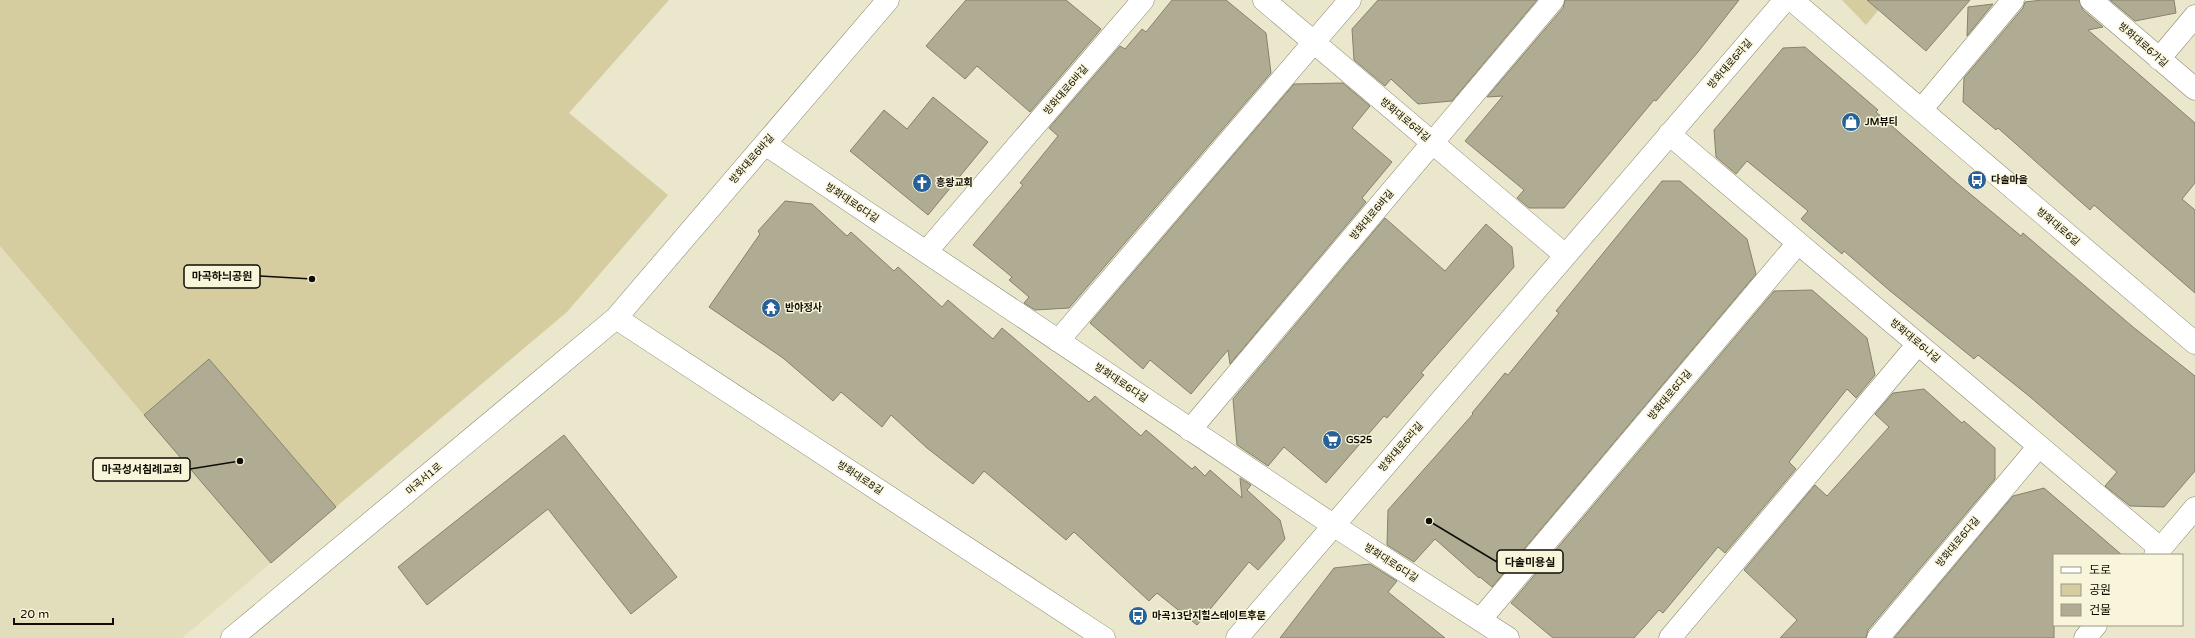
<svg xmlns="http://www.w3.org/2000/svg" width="2195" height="638" viewBox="0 0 2195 638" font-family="'Varela Round','Noto Sans KR',sans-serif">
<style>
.built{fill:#e2ddbb}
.green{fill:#d5cd9f}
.building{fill:#b0ac93;stroke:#86826a}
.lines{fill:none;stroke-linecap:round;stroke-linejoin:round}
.minor-casing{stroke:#8a876e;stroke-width:23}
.tertiary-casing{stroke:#8a876e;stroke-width:23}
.minor{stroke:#fff;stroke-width:22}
.tertiary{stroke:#fff;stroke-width:22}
.labels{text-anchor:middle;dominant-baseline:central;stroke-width:3;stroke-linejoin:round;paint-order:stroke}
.street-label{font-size:10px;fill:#0f0d05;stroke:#f9f5da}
.poi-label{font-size:10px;font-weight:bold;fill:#0f0d05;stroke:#f9f5da;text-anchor:start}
.leader{fill:none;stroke:#0f0d05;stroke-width:1.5}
.callout-dot{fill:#0f0d05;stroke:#f9f5da;stroke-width:1.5}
.callout{fill:#f9f5da;stroke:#0f0d05;stroke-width:1.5}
.callout-label{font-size:11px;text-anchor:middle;font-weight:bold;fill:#0f0d05}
</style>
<rect width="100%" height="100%" fill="#ebe7cd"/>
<path class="built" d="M0,246L271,563L182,638H0Z"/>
<path class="green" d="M0,0H669L569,113L668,195L567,312L336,507L209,359L144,415L0,246Z
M1842,0H1887L1866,25Z"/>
<path class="building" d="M966,0H1066L1101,29L1030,112L977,66L965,79L926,46Z
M1172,0H1226L1266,33L1271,73L1069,308L1035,310L1024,303L1029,297L1009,280L1012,277L973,245L1023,185L1020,183L1058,136L1049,128L1120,46L1125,49L1142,29L1146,32Z
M1378,0H1537L1452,101L1418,104L1391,79L1385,86L1354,60L1352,29Z
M1565,0H1739L1698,52L1656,101L1654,100L1564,208H1529L1517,198L1524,190L1465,141L1503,96L1487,97L1563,8Z
M1867,0H1970L1926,51Z
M2042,0H2079L2083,10L2103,27L2088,30L2195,123V183L2182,199L2195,210V293L2094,205L2090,210L1998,128L1996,130L1963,102L1964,78L2023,8L2025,2Z
M2110,0H2174L2176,13L2135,21Z
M1993,4L1967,36L1968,7Z
M1805,47L1878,110L1876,112L1957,183L2021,236L2023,233L2133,327L2195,376V471L2164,507L2130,506L2105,486L2117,472L2029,396L1978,355L1974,359L1889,290L1844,251L1842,254L1801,219L1808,211L1747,161L1736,174L1716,157L1714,130L1783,48Z
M1343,83L1370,106L1352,128L1392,162L1362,198L1366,202L1230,364L1228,350L1191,394L1150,360L1143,369L1090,323L1294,84Z
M933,97L988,142L928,215L850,151L884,110L907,129Z
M1662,181H1680L1747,239L1756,274L1492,587L1480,577L1479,578L1435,539L1414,562L1387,545L1388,510L1473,414L1472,413L1505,373L1508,375L1559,313L1556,311Z
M785,201L812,204L847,236L851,232L894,271L898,267L942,307L948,300L993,339L1002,328L1089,402L1095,396L1141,436L1146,430L1192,469L1195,466L1205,476L1210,470L1242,498L1240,478L1251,485L1247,490L1280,520L1285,539L1258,570L1249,562L1197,625L1157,593L1149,601L1074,532L1066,540L984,471L973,484L927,448L891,415L882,427L841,392L833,401L783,358L709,307L760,234L758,231Z
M1385,218L1445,271L1486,224L1512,247L1514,267L1421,373L1424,375L1387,418L1384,416L1326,483L1284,447L1268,466L1237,445L1233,399Z
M1812,290L1867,338L1875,375L1856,398L1847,389L1789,462L1796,469L1725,553L1718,547L1663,613L1659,610L1634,638H1553L1511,603L1774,291Z
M209,359L336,507L271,563L144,415Z
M1924,389L1962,423L1964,421L1995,448V479L1868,630L1866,638H1780L1797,620L1744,570L1815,485L1827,496L1889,427L1875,414L1893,393Z
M564,435L677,577L631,614L548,509L427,605L398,567Z
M2044,488L2122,555H2054V638H1894L2013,496Z
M1370,564L1397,581L1388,592L1445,638H1280L1334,568Z"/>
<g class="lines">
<defs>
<path id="minor" d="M1264,0L1565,255
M1792,0L2195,343
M2091,0L2195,89
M2159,59L2195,16
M1921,110L2013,0
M1669,134L2161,549
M765,144L1333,525L1508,638
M926,252L1143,0
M1058,341L1350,0
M1190,430L1553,0
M2155,555L2195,508
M1480,620L1798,243
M1237,638L1785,0
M1670,638L1918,344
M1878,638L2039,446
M2085,638L2096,625"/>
<path id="tertiary" d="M616,318L1104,638
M232,638L616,318L888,0"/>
</defs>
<use href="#minor" class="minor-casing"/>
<use href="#tertiary" class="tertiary-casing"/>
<use href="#minor" class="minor"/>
<use href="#tertiary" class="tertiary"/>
</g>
<defs>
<symbol id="shop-disc" viewBox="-11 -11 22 22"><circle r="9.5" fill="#276199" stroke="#f9f5da"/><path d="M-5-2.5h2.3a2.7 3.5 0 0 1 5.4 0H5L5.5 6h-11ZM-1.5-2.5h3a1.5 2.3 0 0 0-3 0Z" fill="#fff"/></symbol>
<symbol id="bus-disc" viewBox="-11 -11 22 22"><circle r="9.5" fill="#276199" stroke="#f9f5da"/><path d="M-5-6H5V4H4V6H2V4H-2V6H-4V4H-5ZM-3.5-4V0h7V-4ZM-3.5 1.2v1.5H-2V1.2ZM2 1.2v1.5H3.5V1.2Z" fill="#fff"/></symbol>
<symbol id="church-disc" viewBox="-11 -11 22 22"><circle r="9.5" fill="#276199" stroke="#f9f5da"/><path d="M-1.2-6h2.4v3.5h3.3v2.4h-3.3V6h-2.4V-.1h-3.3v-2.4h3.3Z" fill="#fff"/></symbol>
<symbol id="temple-disc" viewBox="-11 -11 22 22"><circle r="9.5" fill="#276199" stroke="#f9f5da"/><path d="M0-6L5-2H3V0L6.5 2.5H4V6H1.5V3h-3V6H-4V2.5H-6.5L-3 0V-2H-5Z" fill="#fff"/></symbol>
<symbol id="supermarket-disc" viewBox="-11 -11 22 22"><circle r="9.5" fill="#276199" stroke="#f9f5da"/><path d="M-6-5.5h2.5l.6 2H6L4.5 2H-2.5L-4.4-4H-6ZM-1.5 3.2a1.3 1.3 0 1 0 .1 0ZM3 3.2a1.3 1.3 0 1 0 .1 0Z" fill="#fff"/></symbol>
</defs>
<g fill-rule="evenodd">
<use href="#shop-disc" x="1840" y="111" width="22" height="22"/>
<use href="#bus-disc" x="1966" y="169" width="22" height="22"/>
<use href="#church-disc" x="911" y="172" width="22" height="22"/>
<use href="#temple-disc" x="760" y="297" width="22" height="22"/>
<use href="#supermarket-disc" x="1321" y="429" width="22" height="22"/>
<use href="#bus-disc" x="1127" y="605" width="22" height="22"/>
</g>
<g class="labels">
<g class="street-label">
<text transform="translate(2143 45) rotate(41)">방화대로6가길</text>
<text transform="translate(1730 64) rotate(-49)">방화대로6라길</text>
<text transform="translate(1066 90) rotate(-49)">방화대로6바길</text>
<text transform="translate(1405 120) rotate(40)">방화대로6라길</text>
<text transform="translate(752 159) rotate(-49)">방화대로6바길</text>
<text transform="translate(852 203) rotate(34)">방화대로6다길</text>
<text transform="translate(1372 215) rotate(-50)">방화대로6바길</text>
<text transform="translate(2058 227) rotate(40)">방화대로6길</text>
<text transform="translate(1915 341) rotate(40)">방화대로6나길</text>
<text transform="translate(1121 383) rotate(34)">방화대로6다길</text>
<text transform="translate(1670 395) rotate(-50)">방화대로6다길</text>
<text transform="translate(1401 447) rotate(-49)">방화대로6라길</text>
<text transform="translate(860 478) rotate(33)">방화대로8길</text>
<text transform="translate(424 479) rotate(-40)">마곡서1로</text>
<text transform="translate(1958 542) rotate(-50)">방화대로6다길</text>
<text transform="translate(1391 563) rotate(33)">방화대로6다길</text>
</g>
<g class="poi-label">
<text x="1865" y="122">JM뷰티</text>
<text x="1991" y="180">다솔마을</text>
<text x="936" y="183">흥왕교회</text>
<text x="785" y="308">반야정사</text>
<text x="1346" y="440">GS25</text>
<text x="1152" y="616">마곡13단지힐스테이트후문</text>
</g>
</g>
<path class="leader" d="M312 279L260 276M240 461L190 469M1429 521L1497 562"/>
<g class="callout-dot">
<circle cx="312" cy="279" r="4"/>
<circle cx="240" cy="461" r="4"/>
<circle cx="1429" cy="521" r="4"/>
</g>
<g class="callout">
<rect x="184" y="265" width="76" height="23" rx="4"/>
<rect x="93" y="458" width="97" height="23" rx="4"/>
<rect x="1497" y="550" width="66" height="23" rx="4"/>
</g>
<g class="callout-label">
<text x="222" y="280">마곡하늬공원</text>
<text x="142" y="473">마곡성서침례교회</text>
<text x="1530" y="566">다솔미용실</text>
</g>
<rect x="2053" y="554" width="130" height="72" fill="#f9f5da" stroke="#9b9885"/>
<rect x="2061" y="567" width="20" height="6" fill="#ffffff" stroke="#9b9885"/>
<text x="2089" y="574" font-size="12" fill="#0f0d05">도로</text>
<rect x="2061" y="584" width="20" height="12" fill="#d5cd9f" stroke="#9b9885"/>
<text x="2089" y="594" font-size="12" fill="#0f0d05">공원</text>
<rect x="2061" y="604" width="20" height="12" fill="#b0ac93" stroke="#9b9885"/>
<text x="2089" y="614" font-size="12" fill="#0f0d05">건물</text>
<path d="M14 618v6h99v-6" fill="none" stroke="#0f0d05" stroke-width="2"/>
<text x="20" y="618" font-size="12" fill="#0f0d05" stroke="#f9f5da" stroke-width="3" paint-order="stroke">20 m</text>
</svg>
